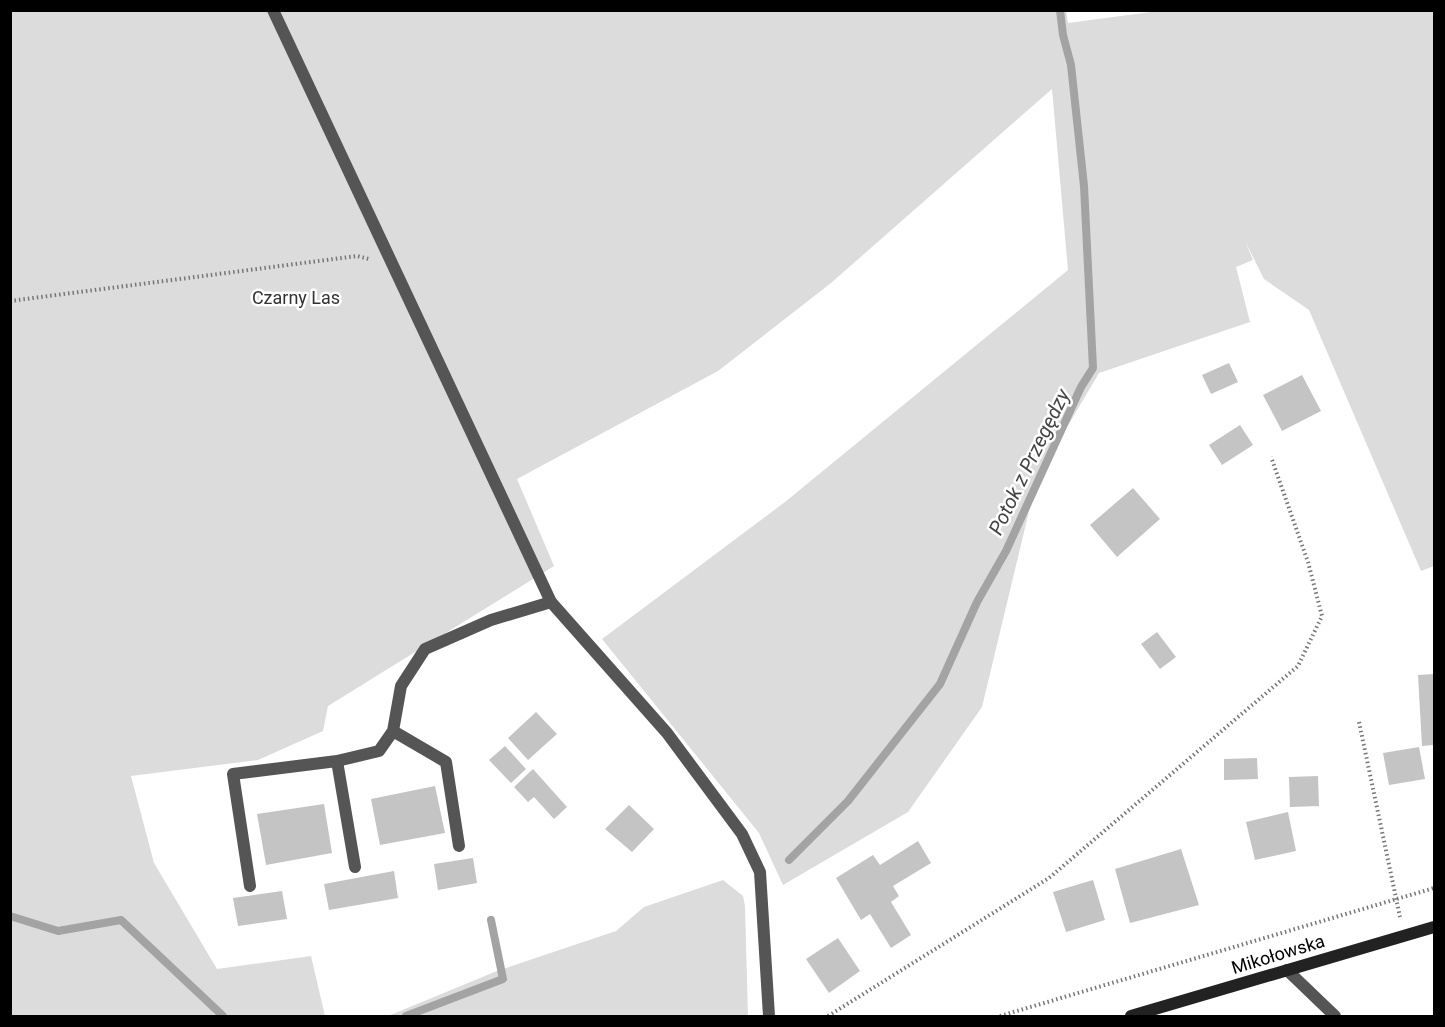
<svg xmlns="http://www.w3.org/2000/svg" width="1445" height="1027" viewBox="0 0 1445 1027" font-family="Roboto,sans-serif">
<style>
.green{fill:#dcdcdc}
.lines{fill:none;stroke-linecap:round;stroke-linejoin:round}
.stream{stroke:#a3a3a3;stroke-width:8}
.building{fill:#c4c4c4}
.path{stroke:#777;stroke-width:4;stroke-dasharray:1.5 3;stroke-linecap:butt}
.service{stroke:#555;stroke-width:12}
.minor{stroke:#555;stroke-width:12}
.secondary{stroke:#222;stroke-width:12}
.labels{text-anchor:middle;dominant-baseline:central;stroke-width:5;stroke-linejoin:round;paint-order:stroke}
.park-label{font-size:18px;fill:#333;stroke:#fff}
.street-label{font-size:18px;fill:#000;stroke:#fff}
.water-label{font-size:20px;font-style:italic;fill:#444;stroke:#fff}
</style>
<rect width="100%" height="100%" fill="#fff"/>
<path class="green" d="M1066,10L1068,23L1166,10L1434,11V566L1421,571L1309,310L1264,279L1245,241L1253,260L1236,267L1250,322L1099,373L1037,478L982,707L908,812L783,885L759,833L602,639L785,502L1068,270L1052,89L831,283L718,371L517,479L554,566L328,706L323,731L258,760L131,776L154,863L217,969L311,956L325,1016H11L10,11Z
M723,880L743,896L745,906L748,1016H388L497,971L616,931L644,907Z"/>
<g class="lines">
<path class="stream" d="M789,860L848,801L940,684L977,602L1006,551L1081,387L1093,368L1084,186L1071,65L1063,35L1060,10
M10,916L58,931L121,920L223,1016
M406,1016L503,979L491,920"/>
</g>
<path class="building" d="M1229,363L1238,382L1211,394L1202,375Z
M1302,375L1321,411L1282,431L1263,395Z
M1240,425L1253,445L1222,465L1209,445Z
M1133,488L1160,519L1117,557L1090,525Z
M1157,632L1176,657L1160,669L1141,644Z
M1434,674V745L1422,746L1418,675Z
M536,712L557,734L528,760L508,738Z
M505,746L526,769L511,783L489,760Z
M1419,747L1425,779L1389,785L1383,753Z
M1257,758L1258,779L1224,780V759Z
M533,769L567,807L554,819L534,797L528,802L514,787Z
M1318,776L1319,806L1290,807L1289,777Z
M435,786L445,833L380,845L371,799Z
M324,804L332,853L266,865L257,814Z
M629,805L654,829L632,852L605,829Z
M1288,812L1296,851L1255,860L1246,822Z
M918,841L931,863L893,886L899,896L891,902L911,935L891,948L870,914L861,920L836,878L873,855L880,865Z
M1181,849L1199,905L1130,923L1115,869Z
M473,858L477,883L438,890L434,864Z
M394,871L398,898L329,910L324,884Z
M1093,880L1105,920L1066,932L1053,892Z
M282,891L287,919L238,926L233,898Z
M838,938L860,971L829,993L806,959Z"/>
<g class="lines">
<path class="path" d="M10,301L357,256L369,259
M1359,722L1400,917
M828,1016L1049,878L1298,666L1322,616L1308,562L1271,457
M1000,1016L1434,888"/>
<path class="service" d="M393,731L446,762L459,846
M337,761L355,867
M250,886L233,774L337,761L379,751L393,731L401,686L425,649L491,620L551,602
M1287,970L1335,1016"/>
<path class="minor" d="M273,10L551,602L667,733L742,834L760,872L769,1016"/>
<path class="secondary" d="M1131,1016L1434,927"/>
</g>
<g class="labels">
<g class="park-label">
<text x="296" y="297">Czarny Las</text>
</g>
<g class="street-label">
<text transform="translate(1278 954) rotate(-17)">Mikołowska</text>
</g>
<g class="water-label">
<text transform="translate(1029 462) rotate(-64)">Potok z Przegędzy</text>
</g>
</g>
<rect width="1445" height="1027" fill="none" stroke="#000000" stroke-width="24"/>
</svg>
